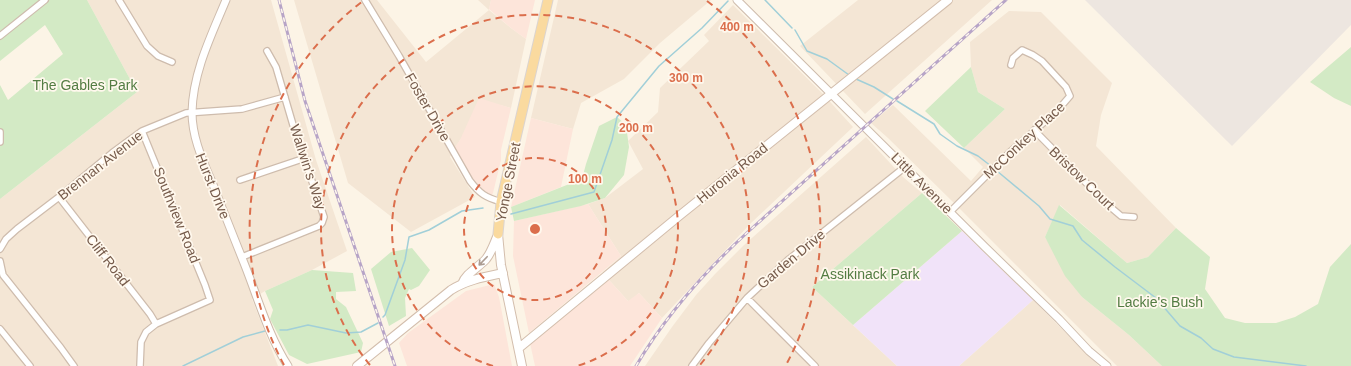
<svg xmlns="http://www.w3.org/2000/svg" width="1351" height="366" viewBox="0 0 1351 366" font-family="Helvetica,sans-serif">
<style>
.residential{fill:#f4e6d5}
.commercial{fill:#fde5da}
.industrial{fill:#ede6e0}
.education{fill:#f1e3f9}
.green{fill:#d3eac5}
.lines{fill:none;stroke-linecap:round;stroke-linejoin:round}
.stream{stroke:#a1cfd8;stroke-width:1.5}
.minor-casing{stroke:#cebcad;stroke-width:8}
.tertiary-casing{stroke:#cebcad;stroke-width:9}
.secondary-casing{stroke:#d3bead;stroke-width:10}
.primary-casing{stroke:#dbd4d0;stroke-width:11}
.minor{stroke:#fff;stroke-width:5.5}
.tertiary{stroke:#fff;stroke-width:7}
.secondary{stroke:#fff;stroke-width:8}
.primary{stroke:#fada9f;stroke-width:9}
.rail-casing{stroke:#b7a4c7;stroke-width:3}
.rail{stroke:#fff8ed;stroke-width:1.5;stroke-dasharray:4.5;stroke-linecap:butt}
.oneway{stroke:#ad9d93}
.ring{fill:none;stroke:#db6e4c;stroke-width:2;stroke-dasharray:7 5}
.labels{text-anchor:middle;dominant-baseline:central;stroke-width:3.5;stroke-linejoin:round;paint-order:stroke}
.park-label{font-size:14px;fill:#537c42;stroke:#fff8ed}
.street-label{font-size:14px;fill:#765b4b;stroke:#fff8ed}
.centre{fill:#db6e4c;stroke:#fff8ed;stroke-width:2}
.ring-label{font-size:12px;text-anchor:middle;font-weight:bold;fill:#db6e4c;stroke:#fff8ed;stroke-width:3.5;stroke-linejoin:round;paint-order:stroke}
</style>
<rect width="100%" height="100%" fill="#fcf4e6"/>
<path class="residential" d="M87,0H271L316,160L347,251L312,270L265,291L252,299L278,366H0V199L137,92Z
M294,0H377L426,62L489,10L478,0H491L489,10L511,28L526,39L511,108L500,105L460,140L450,157L475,197L411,232L348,183Z
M558,0H711L660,43L624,79L581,103L573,129L531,118Z
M858,0H992L865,114L800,46Z
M733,5L822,93L853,127L750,224L662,318L639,293L629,302L609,280L603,272L621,256L588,204L605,198L643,169L628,141L658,112L660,88L709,41L704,35Z
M1009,11L1041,12L1112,83L1101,115L1096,146L1176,228L1148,257L1127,263L1060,205L1045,237L1082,297L1129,335L1162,366H1117L953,202L888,138L871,123L893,105L971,181L983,167L964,148L1005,109L978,92L971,67L970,42Z
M866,137L903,177L922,193L812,287L897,366H645L672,327L696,295L715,274L744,245Z
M1033,300L1099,366H959Z"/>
<path class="commercial" d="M491,0H535L526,39L511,28L489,9Z
M479,98L511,108L501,150V160L493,193L492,195L480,190L472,179L455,147L460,140Z
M531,118L573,129L561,187L511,207Z
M588,204L621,256L529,333L513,256L514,221Z
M609,280L628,301L639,293L662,318L630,366H535L530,343Z
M494,284L499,297L512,366H407L399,343L408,333L466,291Z"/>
<path class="industrial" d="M1085,0H1351V25L1232,146Z"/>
<path class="education" d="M962,231L1033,300L959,366H897L853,325Z"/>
<path class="green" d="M0,0H87L137,92L0,199V85L8,100L63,54L45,25L0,61Z
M1351,47V106L1334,98L1310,82Z
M971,67L978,92L1005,109L964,148L925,111Z
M617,117L626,125L629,147L624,175L605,198L581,206L514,221L511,207L582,179L586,164L599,126Z
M922,193L962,231L853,325L812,287Z
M1059,205L1127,263L1148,257L1176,228L1210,257L1205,289L1225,318L1245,323H1276L1295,317L1318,304L1330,267L1351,244V366H1162L1129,335L1082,297L1065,276L1045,237Z
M412,248L430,270L419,286L411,290L409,289L405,298L406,316L389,326L371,269L391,252Z
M312,270L353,273L356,291L336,292V299L346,307L363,343L361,352L307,364L289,355L270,319L273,310L265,291Z"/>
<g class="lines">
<path class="stream" d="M765,0L792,28
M795,30L807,51L827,59L849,75
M856,79L874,87L893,99
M897,101L934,124L940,134L957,146L978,156L991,166
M997,171L1039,206L1050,219L1073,226L1082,240L1115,267L1156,298L1180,326L1201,338L1213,349L1234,357L1306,366
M511,214L594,192L612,140L617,117L659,66L702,28L728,1
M383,317L385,315L405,260L409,237L429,230L462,211L483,208
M280,330H287L308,325L346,333L361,332L378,323
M183,366L243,337L265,331"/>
<defs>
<path id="minor" d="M119,0L147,46L158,56L172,62
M365,0L399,56L470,181C480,194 485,197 501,202
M0,36L45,0
M1034,130L1108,205L1121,216L1134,217
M0,132V142
M240,180L305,158
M59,197L150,314L156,324
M950,212L1010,152L1057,111L1070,96L1066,87L1042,61L1033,55L1022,50L1013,58L1011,65
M0,249L6,239L17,229L59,197L112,153L142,131L186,113L242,109L285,97
M242,257L319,226L322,223L324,217L293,125L276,67L267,51
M0,261L3,275L61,348L74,366
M747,298L815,366
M0,329L30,366
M140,366L141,342L146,332L156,324L210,300L205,285L142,131
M692,366L709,343L747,298L788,260L905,167"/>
<path id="tertiary" d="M226,0C211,36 193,72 192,112C192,139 204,163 214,187C224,213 234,238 244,263C258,298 268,335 288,366
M737,0L985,247L1059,319L1089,351L1107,366"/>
<path id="secondary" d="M498,234L501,265L522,366
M462,284C466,273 478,268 486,259C491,253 494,244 497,237
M519,348L679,216L948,0
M357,366L451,290C467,280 484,277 503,273"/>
<path id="primary" d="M498,234L501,202L548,0"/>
</defs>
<use href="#minor" class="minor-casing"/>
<use href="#tertiary" class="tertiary-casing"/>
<use href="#secondary" class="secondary-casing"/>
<use href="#primary" class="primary-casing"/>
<use href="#minor" class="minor"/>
<use href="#tertiary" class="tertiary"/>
<use href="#secondary" class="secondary"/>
<use href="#primary" class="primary"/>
<defs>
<path id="rail" d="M279,0L305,101L395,366
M636,366C666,315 706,270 750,230L1006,0"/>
</defs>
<use href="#rail" class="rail-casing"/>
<use href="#rail" class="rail"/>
</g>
<defs><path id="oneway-shaft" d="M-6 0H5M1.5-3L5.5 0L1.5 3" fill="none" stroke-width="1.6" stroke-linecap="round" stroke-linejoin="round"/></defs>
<use class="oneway" href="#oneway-shaft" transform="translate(483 261) rotate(134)"/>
<g class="ring">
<circle cx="535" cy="229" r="71"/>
<path d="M493 366A143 143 0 1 1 577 366"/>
<path d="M370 365A214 214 0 1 1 700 365"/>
<path d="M284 365A286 286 0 0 1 363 1M707 1A286 286 0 0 1 786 365"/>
</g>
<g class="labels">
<g class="park-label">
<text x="85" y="85">The Gables Park</text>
<text x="870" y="274">Assikinack Park</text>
<text x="1160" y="302">Lackie's Bush</text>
</g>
<g class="street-label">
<text transform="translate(428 107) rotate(60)">Foster Drive</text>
<text transform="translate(1024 140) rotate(-43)">McConkey Place</text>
<text transform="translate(100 165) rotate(-38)">Brennan Avenue</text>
<text transform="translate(308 167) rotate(72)">Wallwin's Way</text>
<text transform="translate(732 173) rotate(-39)">Huronia Road</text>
<text transform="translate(1082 178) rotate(44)">Bristow Court</text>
<text transform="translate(508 182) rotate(-79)">Yonge Street</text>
<text transform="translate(922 183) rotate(45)">Little Avenue</text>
<text transform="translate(213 186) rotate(68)">Hurst Drive</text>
<text transform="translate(177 215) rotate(68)">Southview Road</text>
<text transform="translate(791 259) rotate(-40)">Garden Drive</text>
<text transform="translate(108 260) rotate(52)">Cliff Road</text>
</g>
</g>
<circle cx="535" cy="229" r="6" class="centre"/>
<g class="ring-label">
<text x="737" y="31">400 m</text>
<text x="686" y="82">300 m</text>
<text x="636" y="132">200 m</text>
<text x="585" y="183">100 m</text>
</g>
</svg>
